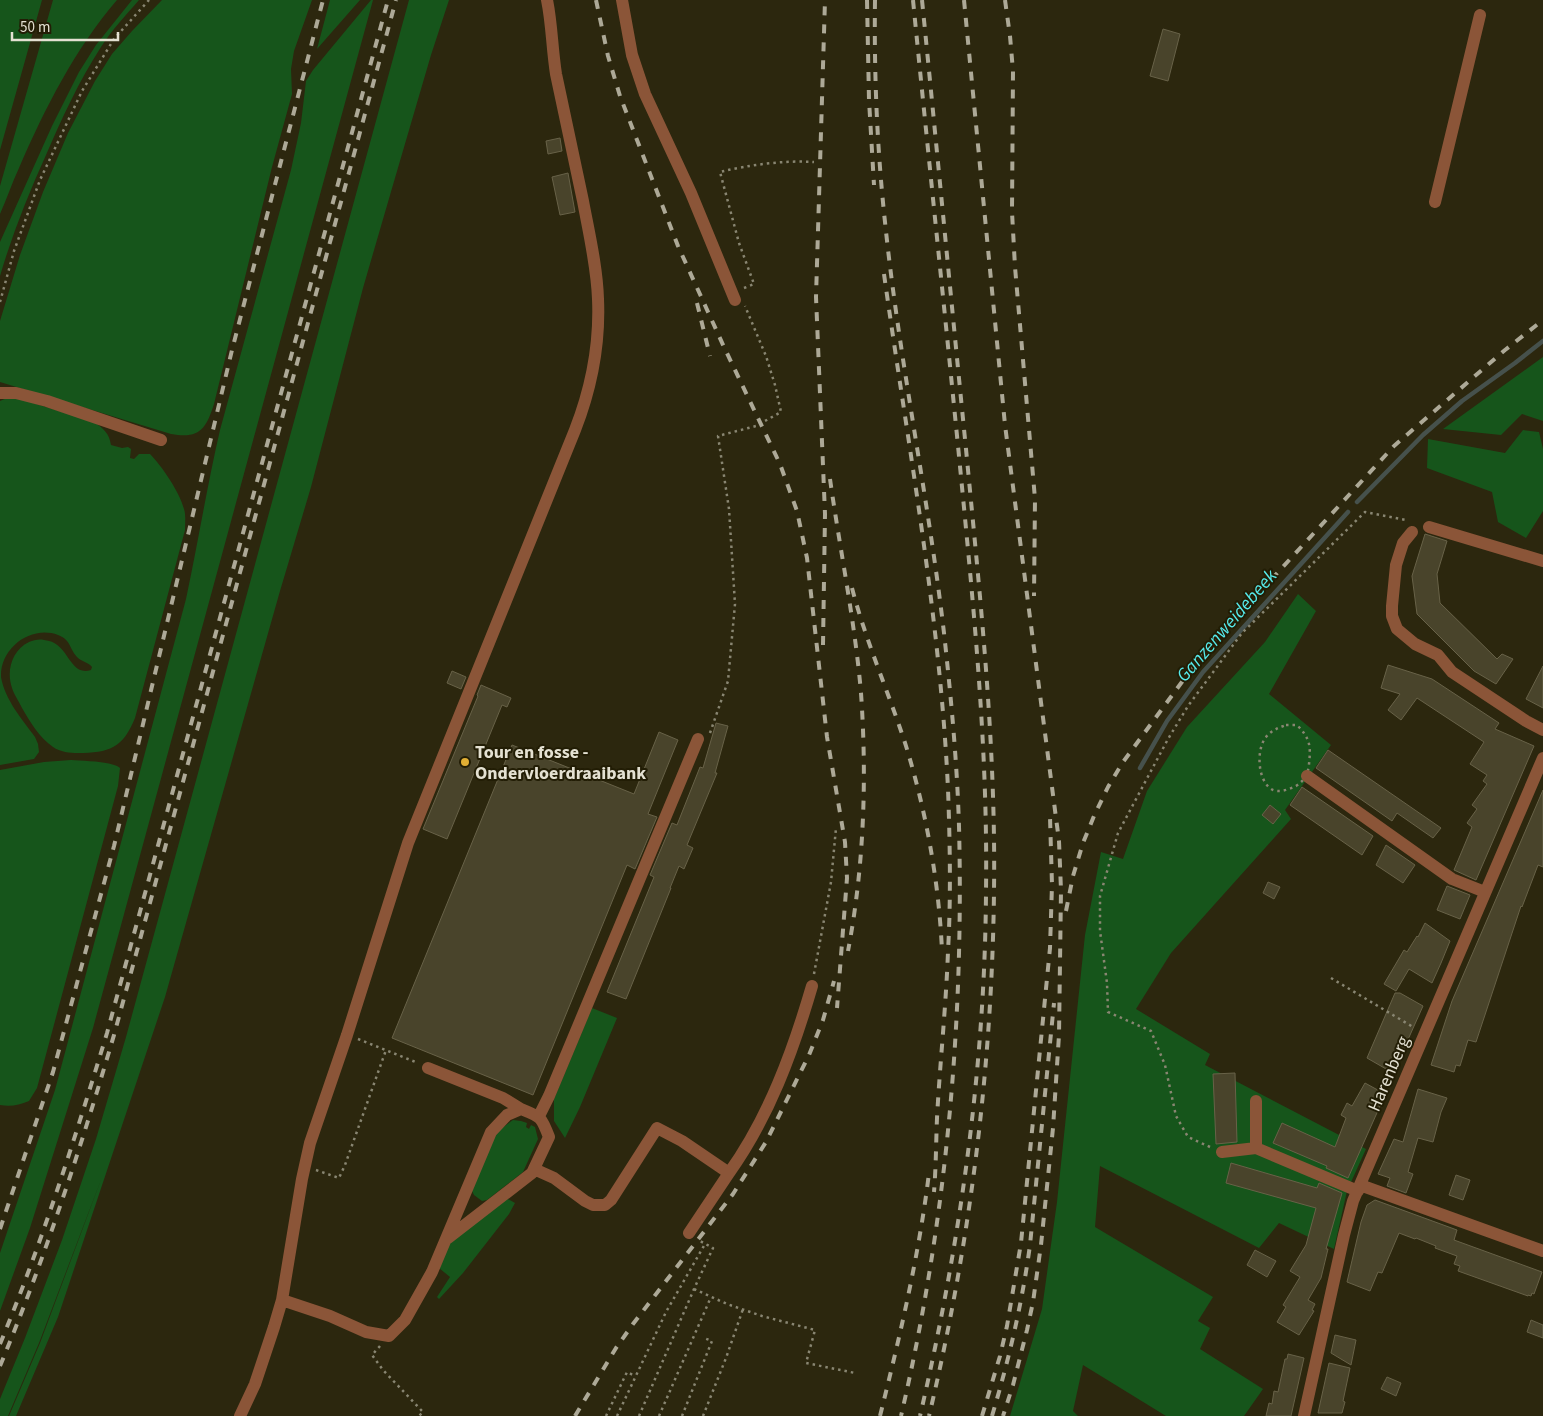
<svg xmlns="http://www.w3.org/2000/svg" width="1543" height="1416" viewBox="0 0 1543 1416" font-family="'Source Sans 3',sans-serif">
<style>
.green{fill:#16551b}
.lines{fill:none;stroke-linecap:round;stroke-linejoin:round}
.stream{stroke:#46514c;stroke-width:4.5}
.building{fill:#49442b;stroke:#686248}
.path{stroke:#898672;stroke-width:2.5;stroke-dasharray:2.5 4;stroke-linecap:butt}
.minor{stroke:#8b5538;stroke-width:12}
.rail{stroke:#ada997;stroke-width:4;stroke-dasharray:9 9;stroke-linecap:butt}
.poi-dot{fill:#e1af34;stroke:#221d05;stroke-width:2}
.labels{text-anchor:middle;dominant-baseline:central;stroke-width:4;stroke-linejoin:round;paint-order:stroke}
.poi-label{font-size:18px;font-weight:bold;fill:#e4e1d2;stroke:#221d05;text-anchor:start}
.street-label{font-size:18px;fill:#e4e1d2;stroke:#221d05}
.water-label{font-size:19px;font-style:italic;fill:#56ebec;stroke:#221d05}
</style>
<rect width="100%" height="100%" fill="#2c270e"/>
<path class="green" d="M0,0H42L0,150Z
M53,0H117C75,49 45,108 19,168C12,183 7,198 0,214V186Z
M132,0H139C126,15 112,30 101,47C79,81 62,118 46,155C28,195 12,235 0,276V242L52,126L79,72L96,45Z
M162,0H312L294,51L291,69L292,94L272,167L214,404C206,429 200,439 171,434L0,382V321L20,255L43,192L68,133L95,81L112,54L132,31Z
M330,0H360L317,49Z
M371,0H373L93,1028L30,1228L0,1311V1253L55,1090L186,599C198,543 207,486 220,430L291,170L301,123L306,81L313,70Z
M409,0H449L431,55L395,178L363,288L311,487L280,591L165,997L58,1317L16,1416H9L40,1343L102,1177L39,1343L8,1416H0V1399L25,1338L62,1240L96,1139L126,1037Z
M1543,357V421L1522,414L1501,435L1443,429Z
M7,398H17L94,422C104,429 109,433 111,445L122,448L128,447L131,449L130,458L134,459L139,454H150C162,466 180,493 184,509C186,515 185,523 185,530L135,718C123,748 109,753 78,753C70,753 60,752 53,747C39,737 30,722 22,708C19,701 14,695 12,688C6,671 12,650 29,642C34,640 39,639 44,640C70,642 68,677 91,670L92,667C88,662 82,662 77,657C69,648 71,640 58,635C31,625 0,648 1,677C5,700 22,719 35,737L38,744L39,752L34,759L0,765V401Z
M1523,430L1539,432L1543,449V511L1526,538L1498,522L1492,492L1427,468L1428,439L1505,453Z
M1298,594L1316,611L1269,694L1331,745L1285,810L1291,819L1171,953L1136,1009L1210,1054L1205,1065L1366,1149L1347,1191L1334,1249L1279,1223L1259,1248L1100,1166L1095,1227L1213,1297L1198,1321L1210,1328L1200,1349L1263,1389L1244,1416H1166L1083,1365L1073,1411L1078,1416H1010L1042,1309L1057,1202L1085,935L1101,852L1123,859L1147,791L1187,727L1265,642Z
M71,760C83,761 112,761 120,768L118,786L37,1088L29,1101C19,1105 11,1107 0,1105V770L44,762Z
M592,1008L617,1018L580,1107L565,1138L554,1121V1099Z
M513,1120L521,1121L527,1123L526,1127L529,1129L531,1125L535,1127L538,1139L523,1172L487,1200L482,1201L474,1195L472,1191L495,1133Z
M506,1198L515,1203L509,1214L463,1273L439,1299L437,1297L450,1277L439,1268L449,1244Z"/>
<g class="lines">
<path class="stream" d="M1357,502L1423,435L1462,401L1515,363L1543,341
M1140,768L1167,721L1203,672L1348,512"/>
</g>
<path class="building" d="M1163,29L1180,34L1168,81L1150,76Z
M560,138L562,151L548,154L546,141Z
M568,173L575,212L560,215L552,177Z
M1425,534L1447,541L1437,574L1440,603L1497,659L1502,654L1513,659L1496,684L1474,671L1417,614L1412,576Z
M1388,665L1432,679L1499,723L1495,729L1534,746L1476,880L1454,870L1472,827L1467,823L1477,809L1472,805L1487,784L1483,781L1487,775L1470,764L1484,742L1417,698L1401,720L1388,710L1400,694L1381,688Z
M1543,666V708L1526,699Z
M452,671L466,677L461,689L447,683Z
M481,685L511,698L507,707L502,705L447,839L423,829L478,696L477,695Z
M716,723L728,726L715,773H717L687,845L693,848L684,869L679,866L670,888H671L626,999L607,992L654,877L650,875L672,823L677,825L700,767L703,768Z
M659,732L678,740L648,814L657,817L635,869L627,865L533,1095L392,1038L512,745L634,794Z
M1328,750L1441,828L1433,838L1397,813L1392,821L1316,768Z
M1302,787L1373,836L1362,855L1290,805Z
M1543,790V867L1538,865L1522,907L1521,906L1476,1042L1468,1040L1460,1066L1456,1065L1454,1072L1431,1065L1452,1001Z
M1270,805L1281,814L1273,824L1262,815Z
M1386,845L1415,865L1403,883L1376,865Z
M1268,882L1280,887L1274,899L1263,893Z
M1447,886L1470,895L1460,919L1437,910Z
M1425,923L1450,941L1441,963L1432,983L1409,969L1396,991L1384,984L1404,950L1407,952L1417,936L1418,937Z
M1395,993H1400L1423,1006L1393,1073L1367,1058Z
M1235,1073L1237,1142L1216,1144L1213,1074Z
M1365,1083L1385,1094L1378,1105L1380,1106L1348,1178L1326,1168L1327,1166L1273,1143L1282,1123L1335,1147L1346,1118L1341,1115L1347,1103L1352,1106Z
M1418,1089L1447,1098L1441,1112L1433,1142L1418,1138L1408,1172L1413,1174L1406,1193L1387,1186L1390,1178L1378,1174L1394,1139L1403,1142Z
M1231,1163L1317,1188L1319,1183L1342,1193L1326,1249H1328L1321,1278L1308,1300L1315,1304L1312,1310L1314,1311L1299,1335L1277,1322L1286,1307L1283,1305L1300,1277L1290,1271L1306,1245L1316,1208L1226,1183Z
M1456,1175L1470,1180L1463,1200L1449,1195Z
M1375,1200L1457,1230L1454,1240L1542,1272L1534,1294L1532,1293L1531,1296L1528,1295V1296L1458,1271L1460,1266L1454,1264L1457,1256L1435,1248L1436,1246L1416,1238L1415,1239L1399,1233L1382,1273L1378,1272L1370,1291L1347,1282L1361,1222L1367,1205Z
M1255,1250L1276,1261L1267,1277L1247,1265Z
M1531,1320L1543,1325V1338L1527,1332Z
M1335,1335L1356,1340L1351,1365L1331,1353Z
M1288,1354L1304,1358L1291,1416H1266L1269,1403L1272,1404L1274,1391L1278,1392L1285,1359H1287Z
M1329,1363L1350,1368L1343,1401L1345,1402L1342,1413H1318Z
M1387,1377L1401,1383L1396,1396L1381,1389Z"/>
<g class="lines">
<path class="path" d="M744,288L754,284L739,243L720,172C748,165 785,160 814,162
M0,302L14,251L40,180L82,91L114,39L149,0
M1286,725H1297C1310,738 1311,746 1309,764C1308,774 1305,780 1296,786C1289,789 1281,793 1273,790C1257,782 1256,749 1266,737C1272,730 1278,728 1286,725Z
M710,733L728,681L735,604L729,509L718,436L756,426L781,412L775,385L766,356L745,306
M814,974L831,882L836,828
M1331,978L1413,1027
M358,1039L418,1063
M1210,1147L1188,1137L1176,1116L1165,1065L1151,1031L1108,1012L1107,983L1100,931V896L1118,833L1168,739L1188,706L1242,633L1365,512L1406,520
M316,1170L339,1178L345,1165L386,1050
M694,1289L727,1304L762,1316L815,1330L806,1363L855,1373
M380,1346L372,1355L383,1370L423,1412L419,1416
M606,1416L627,1372L635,1376
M617,1416L666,1312L705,1244
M639,1416L694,1289L713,1248L700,1241
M659,1416L711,1297
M682,1416L712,1341L704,1338
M703,1416L726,1358L743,1309"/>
<path class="minor" d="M622,0L632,55L645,94L691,193L735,300
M1435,202L1480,15
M0,393H16L47,401L161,440
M1429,527L1543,561
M1412,532L1403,543L1396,565L1392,606V616L1397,629L1415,644L1438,655L1452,672L1526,721L1543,730
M1307,776L1452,879L1485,892
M428,1068L503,1098L521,1109
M1256,1101V1148
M539,1116L549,1096L698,739
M1222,1152L1256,1148L1358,1191
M534,1169L554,1178L585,1201L593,1205H605L611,1200L657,1128L682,1141L729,1173L689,1233
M729,1173C769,1117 793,1051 812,986
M1360,1185L1543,1251
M282,1300L330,1316L366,1332L389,1336L405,1320L432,1272L491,1132L507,1115L521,1109C541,1117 541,1116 549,1137L532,1173L448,1238
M240,1416L255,1384L274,1327L282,1300L302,1179L310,1143L347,1035L408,843L575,430C591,389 600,344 598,299C597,267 589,233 583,201C574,159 565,116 556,74C552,49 552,24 547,0
M1304,1416L1344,1235L1353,1201L1543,758"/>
<path class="rail" d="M596,0L608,56L620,96L678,246L724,347L780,464L797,511L807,558L827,737L845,842L847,878L837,1008
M867,0L869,100L874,185
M875,0C874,74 877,148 885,222C899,359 928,495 944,633C951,697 957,761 959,826C964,1024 946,1223 901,1416
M913,0C928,152 944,304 959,456C973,601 988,746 986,891C985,1068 960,1244 920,1416
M922,0C937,150 951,299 966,449C980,596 996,743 994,891C992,1068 970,1244 929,1416
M964,0L1005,425L1059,841L1061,890L1059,1035L1053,1128L1041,1245L1033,1302L1027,1330L1013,1385L1003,1416
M1005,0L1010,36L1013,71L1012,212L1015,267L1035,499L1034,596
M884,274C908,446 940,616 948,789C950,843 951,898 948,951C946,1007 940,1062 937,1118C936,1143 936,1167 934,1192
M697,303L710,356
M830,479C840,550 855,622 861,693C867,779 864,867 848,951
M852,588C866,642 889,693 906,746C926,811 939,882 942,951
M823,645L825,514L816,297L825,0
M1066,911L1073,876L1083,843L1094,816L1108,787L1123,762L1201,656L1394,446L1505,350L1543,320
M0,1229L53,1072L114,846L232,350L323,0
M0,1344C42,1243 75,1138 107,1033L388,0
M0,1366C45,1258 81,1147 114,1035L396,0
M575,1416L616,1348L633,1324L733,1194L766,1142L809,1055L823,1020L834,981
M880,1416C900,1336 919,1255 929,1173
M982,1416L1000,1356L1007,1326L1021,1243L1050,948L1052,885L1050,817
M992,1416C1009,1359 1022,1304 1030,1245L1054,1003"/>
</g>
<circle class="poi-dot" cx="465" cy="762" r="5"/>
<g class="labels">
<g class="poi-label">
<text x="475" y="752">Tour en fosse -<tspan x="475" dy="21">Ondervloerdraaibank</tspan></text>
</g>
<g class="street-label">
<text transform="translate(1389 1074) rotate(-67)">Harenberg</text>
</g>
<g class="water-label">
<text transform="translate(1227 626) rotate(-49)">Ganzenweidebeek</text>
</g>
</g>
<path d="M12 32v8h106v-8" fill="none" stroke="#e4e1d2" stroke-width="2.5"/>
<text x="20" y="32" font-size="15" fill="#e4e1d2" stroke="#221d05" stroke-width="4" paint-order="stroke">50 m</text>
</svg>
